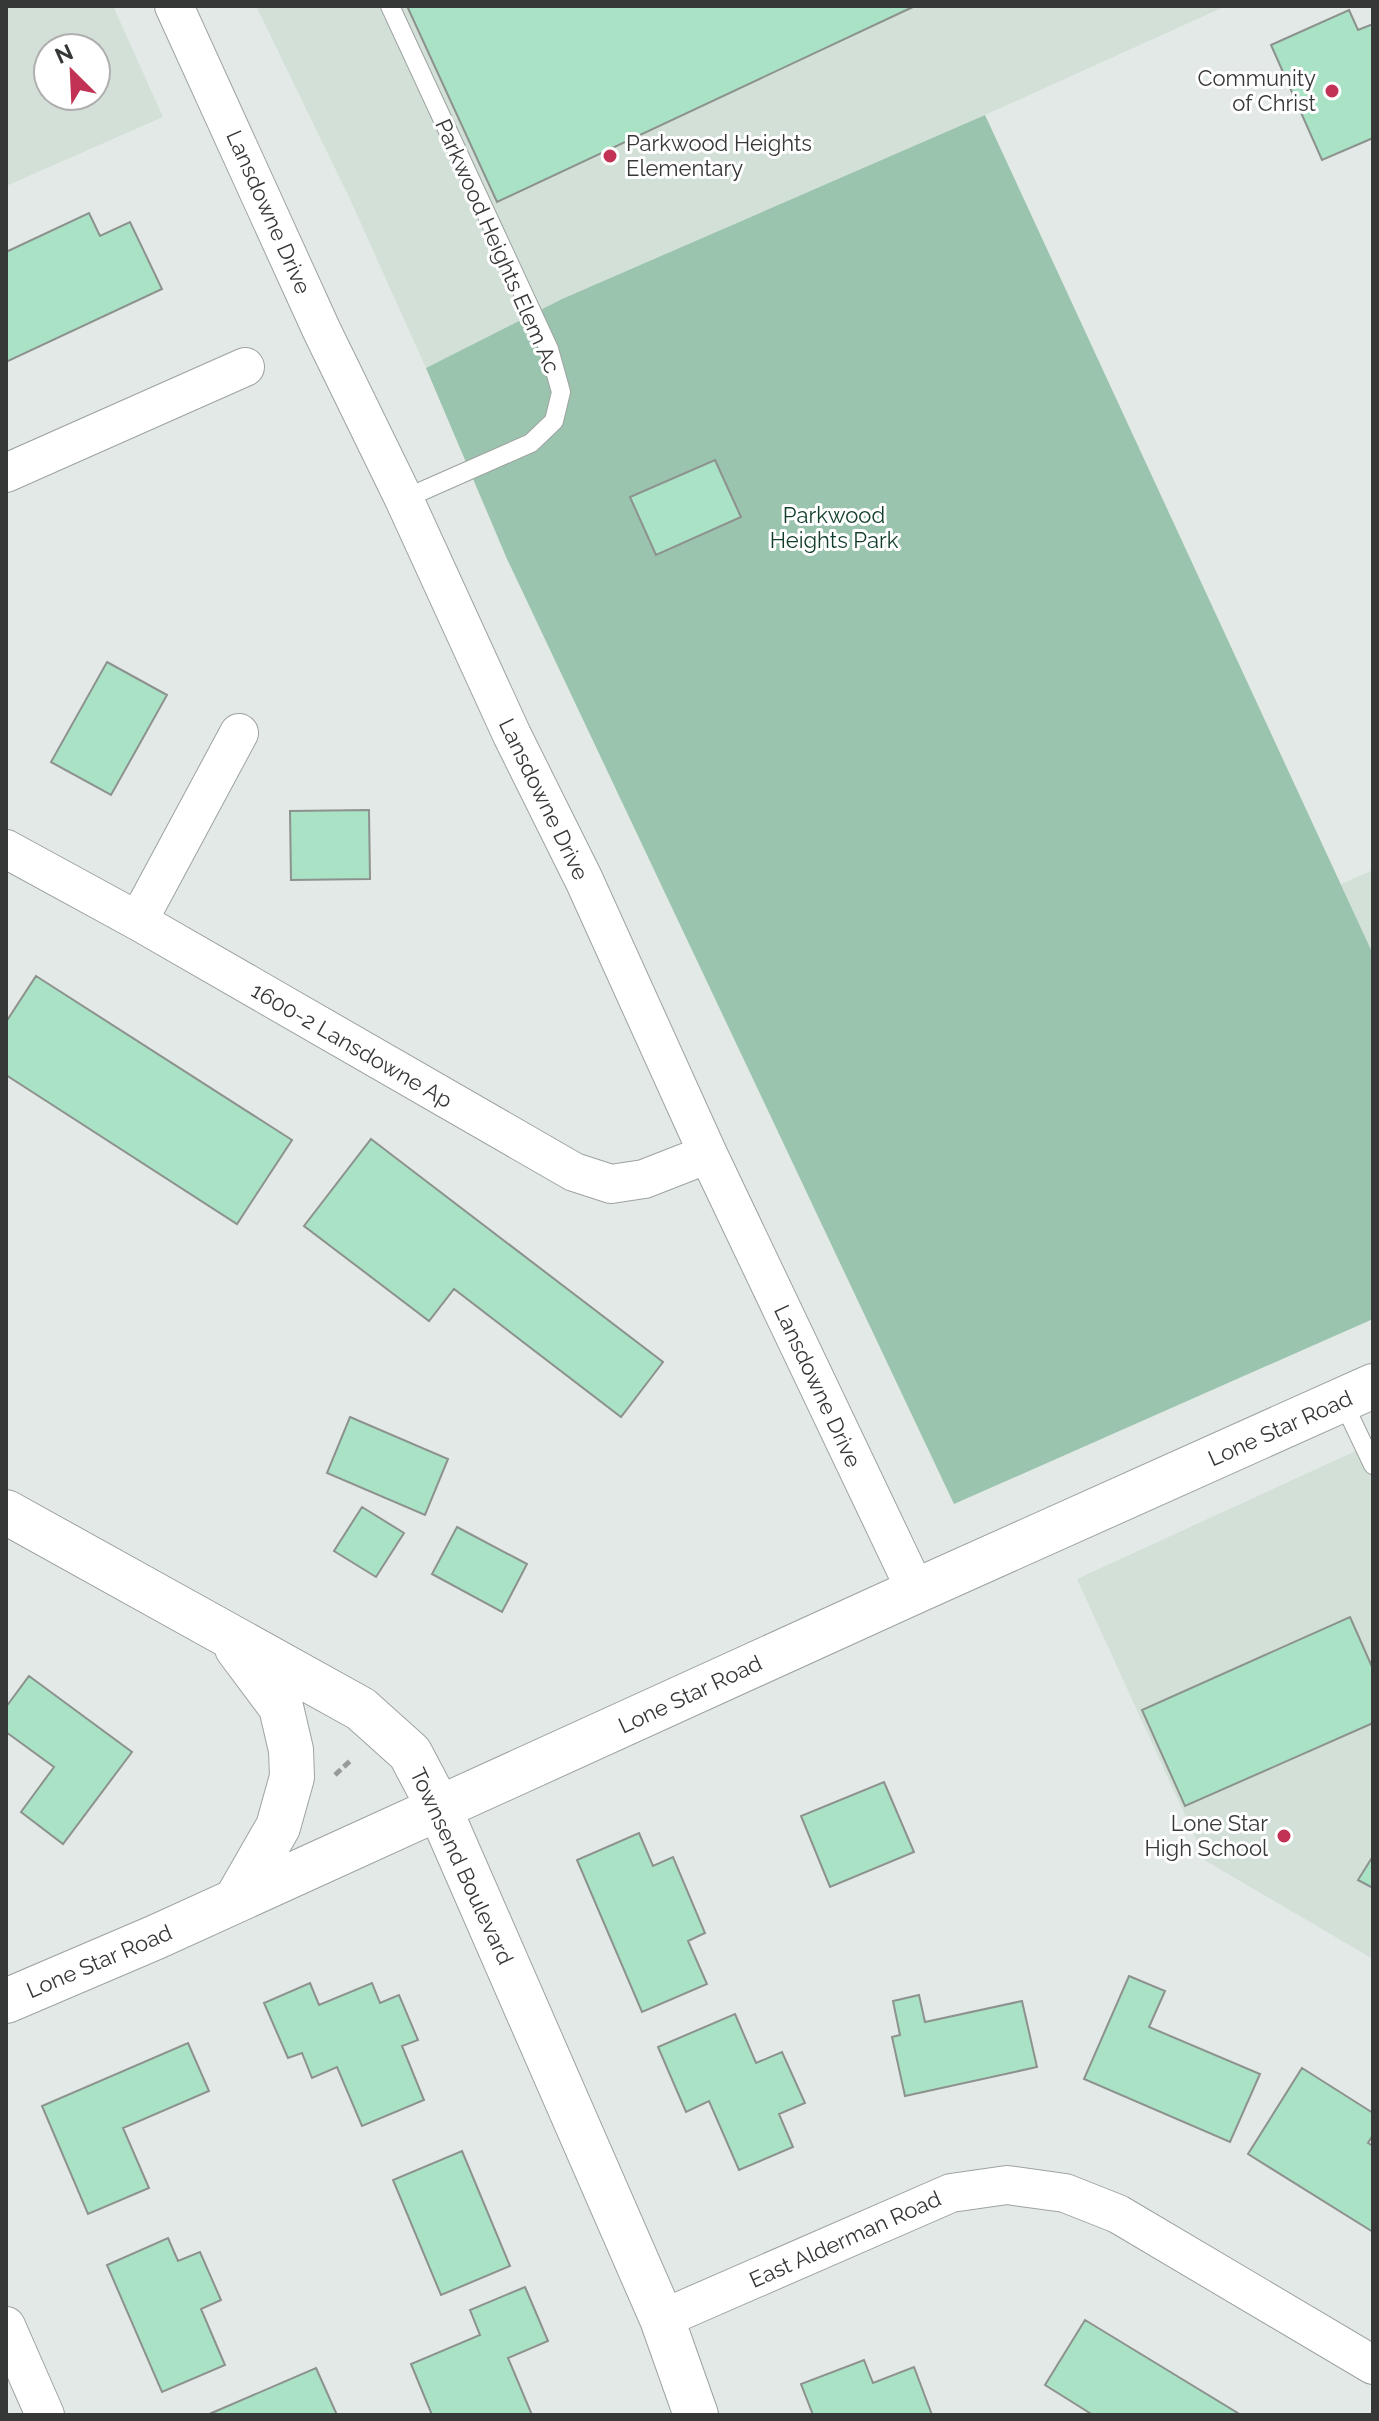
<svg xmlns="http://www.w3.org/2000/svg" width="1379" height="2421" viewBox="0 0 1379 2421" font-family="Raleway,sans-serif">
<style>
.built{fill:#d2e0d8;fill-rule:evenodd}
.green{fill:#9bc4ae}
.building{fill:#a9e2c5;stroke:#8d928f;stroke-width:2}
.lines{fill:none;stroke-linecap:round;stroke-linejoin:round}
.lane-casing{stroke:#9da3a0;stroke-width:20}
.street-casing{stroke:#9da3a0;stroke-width:40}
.secondary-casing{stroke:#9da3a0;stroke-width:46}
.path{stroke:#979c99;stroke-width:5;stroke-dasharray:8 4;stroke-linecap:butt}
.lane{stroke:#fff;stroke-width:18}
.street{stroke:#fff;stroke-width:38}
.secondary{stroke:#fff;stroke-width:44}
.poi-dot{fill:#c23254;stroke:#fff;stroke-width:3}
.labels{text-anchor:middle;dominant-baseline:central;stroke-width:6;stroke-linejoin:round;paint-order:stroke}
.poi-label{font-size:22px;fill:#363837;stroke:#fff;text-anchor:end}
.street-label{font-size:22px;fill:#363837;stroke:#fff}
.park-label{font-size:22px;fill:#113e2b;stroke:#fff}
</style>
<rect width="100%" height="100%" fill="#e3e9e6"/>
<path class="built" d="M6,6H113L163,117L6,186ZM48,48H96V96H48Z
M256,6H1226L985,115L562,299L426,368L349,197Z
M1373,870V954L1341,884Z
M1373,1443V1959L1206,1861L1077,1579Z"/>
<path class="green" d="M985,115L1373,954V1319L954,1504L507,559L426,368L562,299Z"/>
<path class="building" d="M407,6H915L497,202Z
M1349,10L1358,30L1373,24V138L1322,160L1271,45Z
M89,213L100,236L130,222L162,289L6,362V252Z
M715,460L741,517L656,555L630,497Z
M107,662L167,695L111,795L51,762Z
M369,810L370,879L291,880L290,811Z
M36,976L292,1140L237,1224L6,1075V1022Z
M371,1139L663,1362L621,1417L454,1289L429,1321L304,1226Z
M350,1417L448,1459L425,1515L327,1473Z
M362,1507L404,1533L376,1577L334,1551Z
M457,1527L527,1564L502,1612L432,1574Z
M1350,1617L1373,1669V1723L1185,1806L1142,1710Z
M29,1676L132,1752L63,1844L21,1812L54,1767L6,1732V1707Z
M884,1782L914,1852L830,1887L801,1816Z
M639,1833L653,1866L673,1857L705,1933L688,1941L707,1984L642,2012L577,1860Z
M1373,1856V1888L1358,1880Z
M1129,1976L1165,1991L1149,2027L1260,2074L1230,2142L1084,2079Z
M310,1983L319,2005L372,1983L380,2003L399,1995L418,2040L402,2046L424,2100L362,2126L337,2067L312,2078L302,2053L288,2058L264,2003Z
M919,1995L925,2022L1022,2001L1037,2067L905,2096L892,2037L900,2035L893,2001Z
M735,2014L756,2063L782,2052L805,2103L779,2114L793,2147L739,2170L709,2101L686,2112L658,2047Z
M188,2043L209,2091L123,2128L149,2188L88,2214L42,2106Z
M1302,2068L1373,2113V2135L1368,2143L1373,2146V2232L1248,2154Z
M462,2151L510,2266L441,2295L393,2180Z
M168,2238L178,2261L200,2252L221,2300L201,2309L225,2365L162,2392L107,2265Z
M525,2287L548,2341L508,2358L532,2415H432L411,2364L480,2335L470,2310Z
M1085,2320L1241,2415H1093L1045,2385Z
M864,2360L873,2383L914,2367L932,2415H813L801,2384Z
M316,2368L337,2415H207Z"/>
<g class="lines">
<defs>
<path id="lane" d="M390,6L549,349L561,392L554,421L531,443L404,499
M1342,1400L1373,1465"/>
<path id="street" d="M174,6L322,331L404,499L512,735L584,880L708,1154L916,1591
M6,473L245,367
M6,849L138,921L574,1172L611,1184L644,1179L708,1154
M138,921L239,733
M662,2319L951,2193L1007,2185L1065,2193L1118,2214L1373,2365
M6,2326L45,2415"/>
<path id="secondary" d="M6,1512L361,1709L410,1753L439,1808L662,2319L696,2415
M236,1900L278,1827L292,1777L291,1750L281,1707L237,1648
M6,2001L156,1937L916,1591L1373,1386"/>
</defs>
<use href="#lane" class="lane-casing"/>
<use href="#street" class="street-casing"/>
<use href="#secondary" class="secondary-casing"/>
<path class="path" d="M335,1775L350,1761"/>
<use href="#lane" class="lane"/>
<use href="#street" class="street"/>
<use href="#secondary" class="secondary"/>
</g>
<g class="poi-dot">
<circle cx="1332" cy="91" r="8"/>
<circle cx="610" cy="156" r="8"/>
<circle cx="1284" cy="1836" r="8"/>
</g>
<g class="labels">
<g class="poi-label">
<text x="1316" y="78">Community<tspan x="1316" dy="25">of Christ</tspan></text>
<text x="626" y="143" text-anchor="start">Parkwood Heights<tspan x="626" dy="25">Elementary</tspan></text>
<text x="1268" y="1823">Lone Star<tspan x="1268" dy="25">High School</tspan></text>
</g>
<g class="street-label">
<text transform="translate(269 212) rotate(66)">Lansdowne Drive</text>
<text transform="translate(498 246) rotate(66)">Parkwood Heights Elem Ac</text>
<text transform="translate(544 799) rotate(64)">Lansdowne Drive</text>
<text transform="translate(352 1045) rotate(30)">1600-2 Lansdowne Ap</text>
<text transform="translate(818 1386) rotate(65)">Lansdowne Drive</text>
<text transform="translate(1280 1428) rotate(-24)">Lone Star Road</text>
<text transform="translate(690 1694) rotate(-25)">Lone Star Road</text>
<text transform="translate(462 1866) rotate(65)">Townsend Boulevard</text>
<text transform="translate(99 1961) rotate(-23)">Lone Star Road</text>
<text transform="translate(845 2239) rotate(-24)">East Alderman Road</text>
</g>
<g class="park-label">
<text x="834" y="515">Parkwood<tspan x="834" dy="25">Heights Park</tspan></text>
</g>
</g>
<rect width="1379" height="2421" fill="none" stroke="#363837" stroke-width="16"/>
<g transform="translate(72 72) rotate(336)"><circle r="38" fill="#ffffff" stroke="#afafaf" stroke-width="2"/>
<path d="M0-6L14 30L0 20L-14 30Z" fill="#c23254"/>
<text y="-12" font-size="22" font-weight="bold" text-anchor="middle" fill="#363837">N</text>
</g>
</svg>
